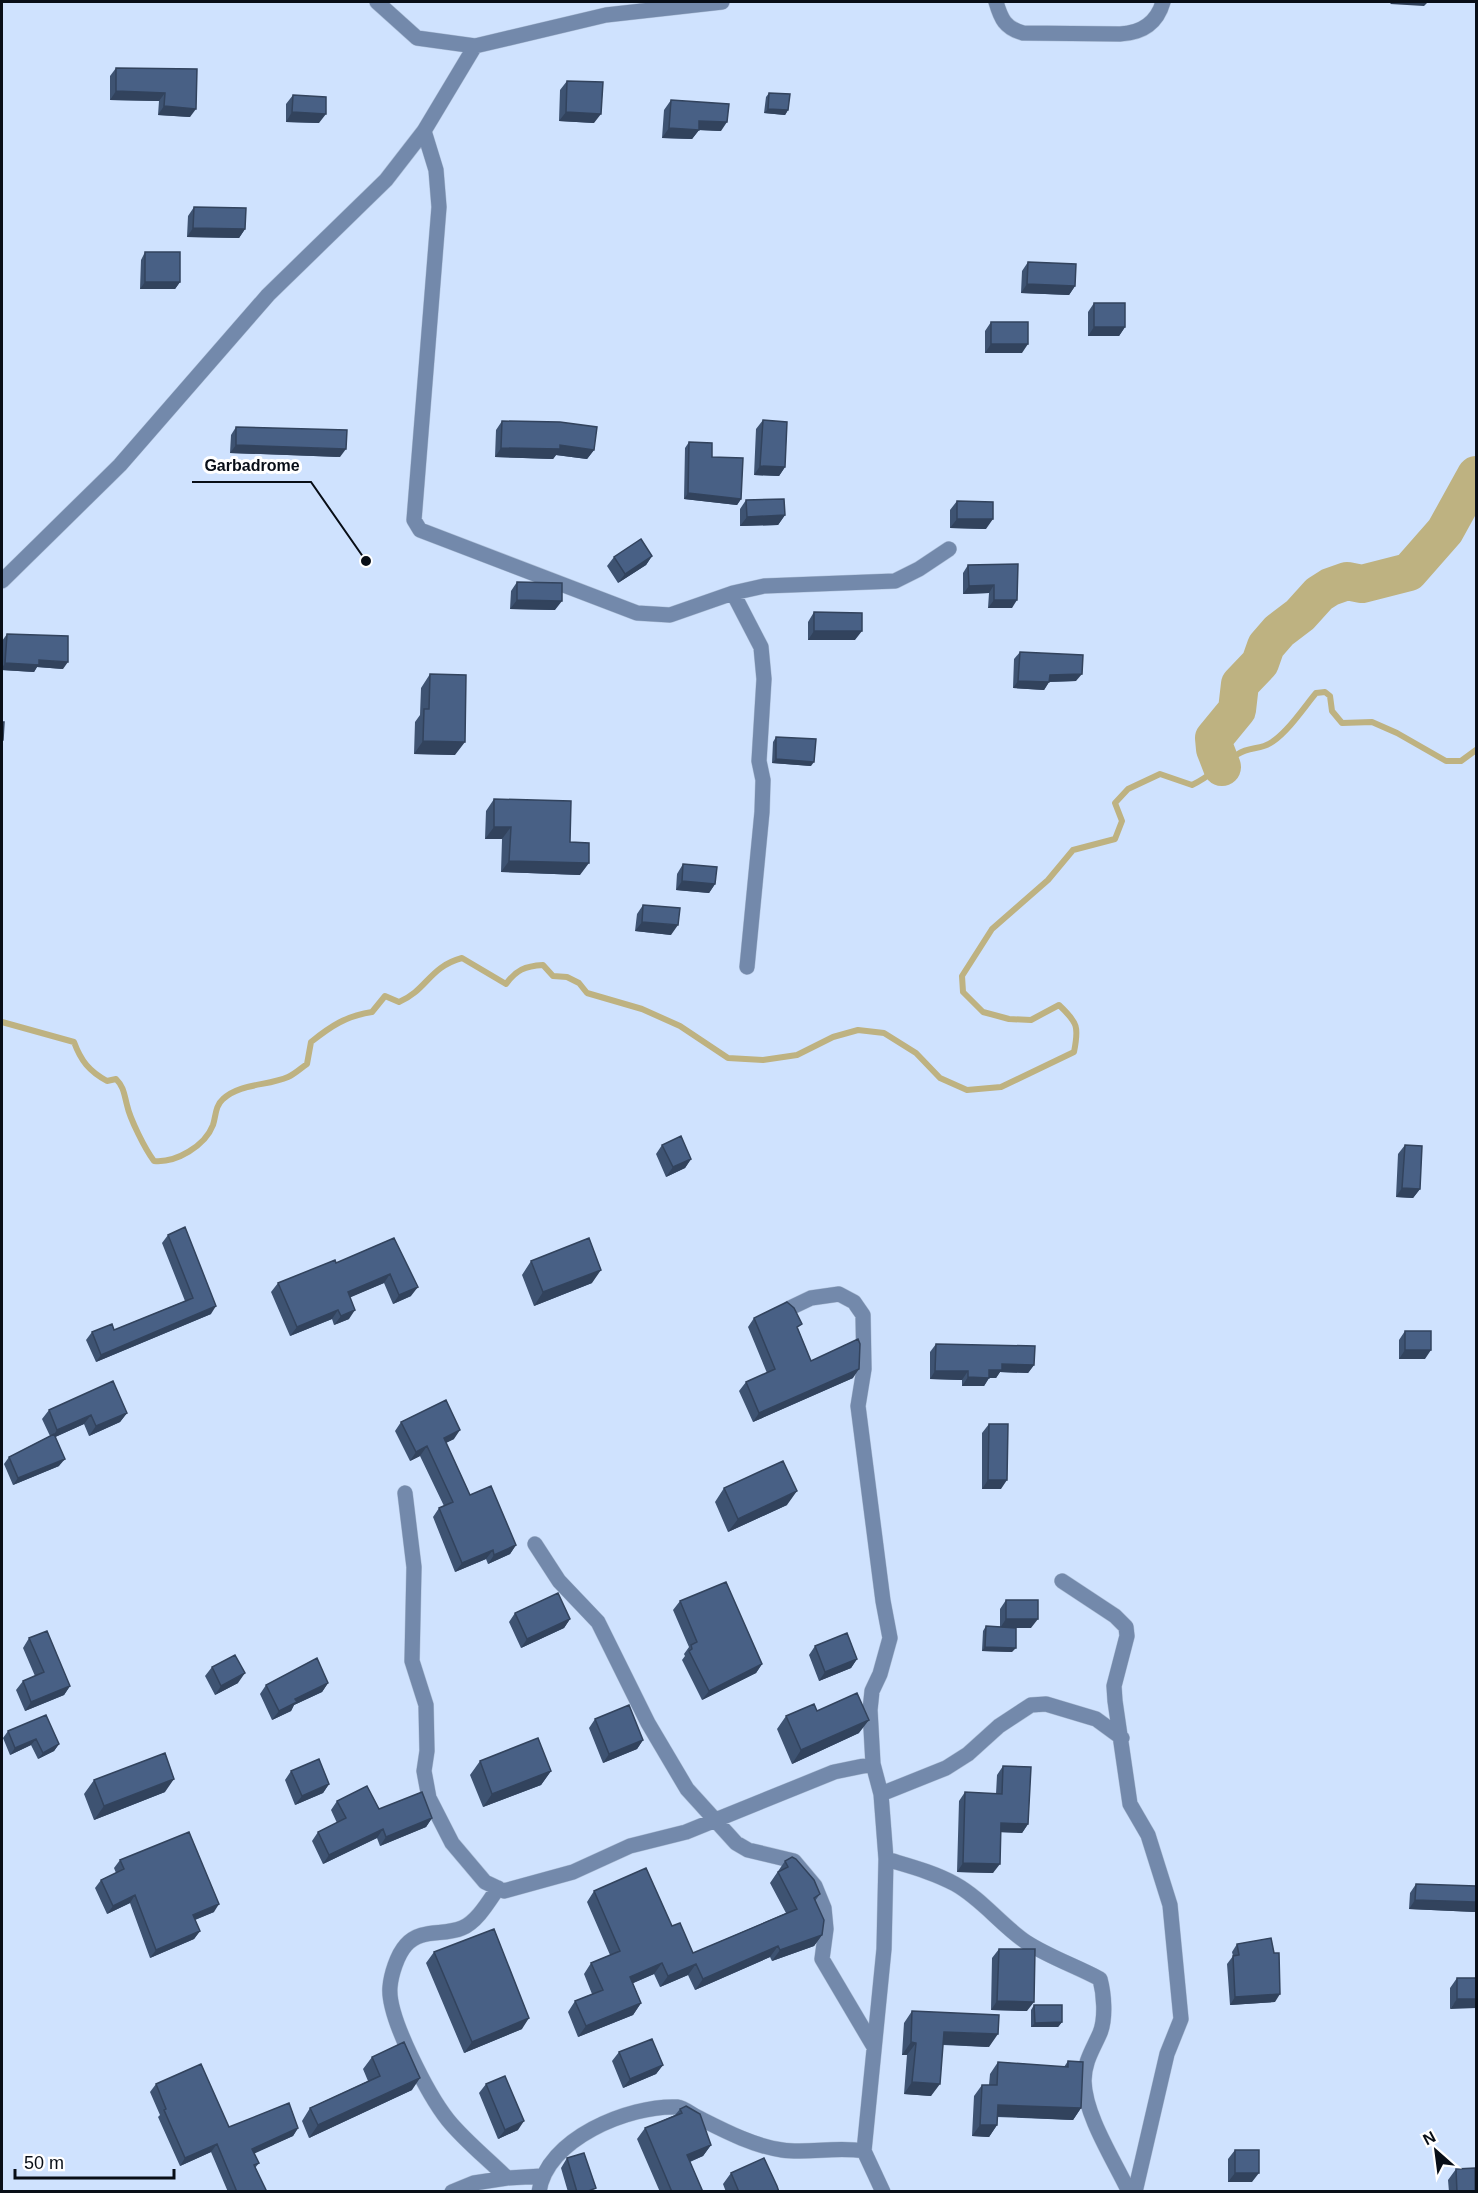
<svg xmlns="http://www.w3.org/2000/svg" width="1478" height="2193" viewBox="0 0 1478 2193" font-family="Helvetica,sans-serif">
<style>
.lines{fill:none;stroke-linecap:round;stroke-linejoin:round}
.stream{stroke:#beb281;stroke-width:6}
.river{stroke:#beb281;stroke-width:38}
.minor-casing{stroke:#afc0d9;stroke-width:16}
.minor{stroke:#7389ab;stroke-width:15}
.wall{fill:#3e5372}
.shaded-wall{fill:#32435d}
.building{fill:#486085;stroke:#32435d;stroke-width:1.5}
.leader{fill:none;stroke:#080e17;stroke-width:2}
.callout-dot{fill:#080e17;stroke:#fff;stroke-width:2}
.callout-label{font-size:16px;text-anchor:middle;font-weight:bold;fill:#080e17;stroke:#fff;stroke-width:6;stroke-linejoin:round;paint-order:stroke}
</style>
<rect width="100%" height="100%" fill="#cfe2fe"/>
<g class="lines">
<path class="stream" d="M2,1022L74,1042C81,1061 89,1071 107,1081L116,1079C124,1087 124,1094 127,1105C130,1119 145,1149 154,1161C176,1163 205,1146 213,1125C216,1116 215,1106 223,1099C240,1083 268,1086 288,1077C295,1074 301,1068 307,1064L311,1042C331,1026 346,1016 372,1012L385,996L399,1002C427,990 429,967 462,958L506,984C516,970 525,966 543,965L553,976L567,977L579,983L587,993L642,1009L680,1026L728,1058L763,1060L797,1055L833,1037L858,1030L884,1033L916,1053L940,1078L967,1090L1001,1087L1074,1052C1079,1027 1078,1023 1059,1005L1031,1020L1009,1019L983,1012L963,992L962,976L992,929L1048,880L1073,850L1115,839L1122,821L1115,803L1128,789L1160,774L1192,785C1209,777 1222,764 1238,754C1247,748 1255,749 1264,746C1283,740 1304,707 1316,693L1325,692L1330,696L1332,711L1342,723L1372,722L1397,733L1446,761H1461L1476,750"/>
<path class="river" d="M1222,767L1215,749L1214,738L1237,710L1240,684L1260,663L1266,646L1279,631L1300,615L1319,594L1330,587L1347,581L1362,584L1409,572L1445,531L1476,475"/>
<defs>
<path id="minor" d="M377,2L417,38L475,46L606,15L722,2
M996,2C1001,19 1005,28 1023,33L1120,34C1142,33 1157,23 1163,2
M424,131L436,170L439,207L414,520L420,530L637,613L670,615L733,593L764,586L895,581L919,569L949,549
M2,581L120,465L268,295L386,180L424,131L475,46
M733,593L761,647L764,679L759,761L763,780L762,812L747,967
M790,1308L811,1298L839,1294L854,1302L863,1315L864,1369L858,1406L883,1601L890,1638L880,1674L872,1691L870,1710L873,1764
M405,1493L414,1567L412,1661L426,1705L427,1751L424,1771L429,1798L452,1843L485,1882L504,1891L573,1872L630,1846L686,1832L834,1772L873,1764L881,1794L886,1859
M535,1544L559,1581L598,1622L648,1723L687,1789L736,1843L748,1850L794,1861L815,1886L824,1908L826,1929L822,1959L874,2047
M1062,1581L1115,1616L1126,1627L1127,1636L1114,1686L1115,1701L1130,1804L1148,1835L1170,1905L1181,2019L1167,2054L1135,2192
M881,1794L946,1768L968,1754L999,1726L1031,1705L1046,1704L1096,1719L1122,1738
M498,1888C489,1901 477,1922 462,1928C443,1936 421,1928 406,1945C397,1955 391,1975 390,1987C387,2017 429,2096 448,2120C465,2141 488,2159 507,2178L542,2176
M452,2192L474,2183L507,2178
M539,2192C546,2139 629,2105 677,2107C684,2108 691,2114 697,2117C723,2130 753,2146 782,2150C809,2154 835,2146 864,2151
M883,2192L864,2151L884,1949L886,1859C909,1866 933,1872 955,1884C982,1899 1001,1925 1026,1942C1049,1957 1076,1966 1100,1979C1104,1994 1106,2018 1100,2033C1093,2049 1084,2062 1084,2081C1085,2116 1114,2160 1129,2192"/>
</defs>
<use href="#minor" class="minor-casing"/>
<use href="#minor" class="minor"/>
</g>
<path class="wall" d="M116,68L197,69L190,117L158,115L159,101L110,100V76Z
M567,81L594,123L559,121L560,90Z
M769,93L788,110L785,115L764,113L766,97Z
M293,95L319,123L286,122V104Z
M671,100L721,131L699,130L692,139L662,138L664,110Z
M194,207L245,229L239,238L187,237L188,216Z
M145,252L180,282L175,289H140L141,260Z
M1028,262L1075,286L1069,295L1021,293L1022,271Z
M1094,303L1125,327L1119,336H1088V312Z
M991,322L1022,353H985V331Z
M763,420L785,467L779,476L754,475L756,429Z
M502,421L594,450L587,459L556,455L553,459L495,457L496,430Z
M236,427L340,457L230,453L231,435Z
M689,442L741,499L737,505L684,499L685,448Z
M746,500L785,515L778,525L740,526V509Z
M957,501L986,529L950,528V510Z
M652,556L646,565L618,583L607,566L614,557Z
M1018,564L1012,608H988L989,593L963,594V573L968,565Z
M517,582L555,610L510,609L511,591Z
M814,612L855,640H808V622Z
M7,634L63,669L37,667L34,672L2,670V641Z
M1020,652L1076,681L1049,682L1044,690L1013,688L1014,659Z
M430,674L455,755L414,754L415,722L420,715L421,688Z
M776,737L811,766L772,763L773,742Z
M494,799L570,842L580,875L501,872L502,839H485L486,811Z
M683,864L715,884L709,893L676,890L677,874Z
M643,905L671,935L635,931L637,914Z
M662,1145L691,1159L685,1168L666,1177L656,1154Z
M1405,1145L1420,1189L1413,1198L1396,1197L1398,1154Z
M168,1235L211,1314L96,1362L86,1340L92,1332L114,1330L185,1301L162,1243Z
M394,1238L411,1296L393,1304L384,1283L350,1297L349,1319L334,1325L332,1319L290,1336L271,1292L278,1283L336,1263Z
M531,1261L592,1283L534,1306L522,1275Z
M754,1318L798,1329L811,1361L853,1378L753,1422L739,1391L746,1382L767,1373L748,1327Z
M1405,1331L1425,1359H1399V1340Z
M936,1344L1034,1365L1028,1373L1000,1372L996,1378H989L984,1386H962V1380L930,1379V1352Z
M49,1410L127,1413L120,1422L89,1436L84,1424L55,1437L59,1466L13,1485L4,1464L9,1457L50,1436L42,1419Z
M401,1422L454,1439L446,1443L470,1495L516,1545L510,1554L488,1564L486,1559L455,1572L433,1517L439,1508L444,1506L420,1456L410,1461L395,1431Z
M989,1424L1001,1489H982V1433Z
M724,1488L787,1505L728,1532L715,1502Z
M1006,1600L1031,1628H1015L1012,1652L982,1651L983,1631L986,1626L1000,1627V1609Z
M680,1601L762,1664L756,1673L702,1700L682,1660L685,1656L684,1654L689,1647L673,1610Z
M515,1613L570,1619L564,1628L521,1648L509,1622Z
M29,1638L70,1686L64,1695L25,1711L16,1690L23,1681L35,1676L23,1648Z
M815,1646L857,1659L851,1668L819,1681L809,1655Z
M212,1667L238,1683L215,1695L205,1676Z
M328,1683L322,1692L294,1705L291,1711L272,1720L260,1694L266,1685Z
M817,1711L859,1733L792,1764L777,1729L786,1716Z
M595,1719L643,1740L637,1749L603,1763L589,1728Z
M8,1731L59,1744L54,1751L38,1759L31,1745L10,1755L3,1738Z
M480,1761L551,1771L541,1785L483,1807L470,1775Z
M1003,1766L1028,1824L1022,1833L1001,1832L993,1873L957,1872L959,1801L965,1792L996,1794L997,1775Z
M291,1771L329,1784L323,1793L295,1805L285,1780Z
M94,1780L165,1792L94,1820L84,1794Z
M337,1801L379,1809L432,1818L426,1827L380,1846L377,1838L323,1864L312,1841L318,1832L337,1823L331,1810Z
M120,1860L214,1912L195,1920L200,1931L194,1939L150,1958L130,1903L107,1914L95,1888L101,1880L116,1873L114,1868Z
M785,1861L820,1894L815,1901L822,1935L814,1946L772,1961L770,1957L695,1990L688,1975L660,1987L654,1974L633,1983L641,2003L633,2015L578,2037L568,2012L575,2001L592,1994L584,1974L591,1963L610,1955L587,1902L594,1891L672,1926L693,1953L786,1913L770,1883Z
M1416,1884L1475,1912L1409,1909L1410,1893Z
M1237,1944L1275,2002L1230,2005L1227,1964L1233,1956L1232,1952Z
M999,1949L1027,2011L991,2010L992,1958Z
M434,1952L522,2029L464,2053L426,1963Z
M1457,1978H1476L1450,2009V1988Z
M1034,2005L1062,2022L1058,2027H1031V2010Z
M912,2011L989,2047L943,2045L931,2096L904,2094L907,2055H902L904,2023Z
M619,2052L663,2065L656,2074L623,2088L612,2061Z
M372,2057L412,2090L309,2138L302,2121L310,2108L368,2081L363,2069Z
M1068,2061L1081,2108L1073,2120L997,2117V2125L989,2137L972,2136L974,2096L982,2085H989L990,2074L998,2062L1064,2067Z
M156,2084L229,2127L298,2128L293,2136L254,2153L259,2163L255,2168L267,2192H228L211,2152L180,2166L158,2117L160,2115L150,2092Z
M486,2084L518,2130L498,2139L479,2093Z
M680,2109L711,2145L703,2156L690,2162L703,2192H660L637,2139L645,2128L675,2115Z
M1235,2150L1252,2182H1228V2159Z
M567,2158L594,2192H568L561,2168Z
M1456,2169L1475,2192H1449L1448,2180Z
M731,2173L779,2192H726L723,2184Z"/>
<path class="shaded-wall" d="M1392,2H1428L1424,6L1390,4Z
M116,91L165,93L159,101L110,100Z
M164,106L196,109L190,117L158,115Z
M768,109L788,110L785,115L764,113Z
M292,112L326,114L319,123L286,122Z
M566,112L601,114L594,123L559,121Z
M699,121L727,122L721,131L699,130L692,139L662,138L669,128Z
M193,228L245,229L239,238L187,237Z
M145,282H180L175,289H140Z
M1027,284L1075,286L1069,295L1021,293Z
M1094,327H1125L1119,336H1088Z
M991,344H1028L1022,353H985Z
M236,445L346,449L340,457L230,453Z
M560,445L594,450L587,459L556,455L553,459L495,457L501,448Z
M760,466L785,467L779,476L754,475Z
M688,493L741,499L737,505L684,499Z
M785,515L778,525L740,526L747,517Z
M957,519H993L986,529L950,528Z
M652,556L646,565L618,583L625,574Z
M994,585L989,593L963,594L969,586Z
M517,600L562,601L555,610L510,609Z
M994,600H1017L1012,608H988Z
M814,631H862L855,640H808Z
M39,660L68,662L63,669L37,667L34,672L2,670V668L5,663Z
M1082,674L1076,681L1045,682L1050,675Z
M1018,681L1049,682L1044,690L1013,688Z
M423,741L465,742L455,755L414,754Z
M776,759L814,762L811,766L772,763Z
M494,827H511L502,839H485Z
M509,861L589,863L580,875L501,872Z
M682,881L715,884L709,893L676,890Z
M642,922L678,925L671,935L635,931Z
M691,1159L685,1168L666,1177L673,1167Z
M1402,1188L1420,1189L1413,1198L1396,1197Z
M601,1270L592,1283L534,1306L543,1292Z
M390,1274L384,1283L342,1301L348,1292Z
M418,1287L411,1296L393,1304L399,1295Z
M216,1306L211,1314L96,1362L101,1355Z
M338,1310L332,1319L290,1336L297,1327Z
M355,1310L349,1319L334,1325L341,1316Z
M1405,1350H1431L1425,1359H1399Z
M1002,1364L1034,1365L1028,1373L1000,1372L996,1378H989L984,1386H962L968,1377L989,1370Z
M859,1369L853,1378L753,1422L759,1413Z
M935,1371H968L962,1380L930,1379Z
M127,1413L120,1422L89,1436L96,1426Z
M91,1415L84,1424L51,1439L57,1430Z
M460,1430L454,1439L437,1447L444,1438Z
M427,1446L420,1456L410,1461L416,1452Z
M65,1459L59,1466L13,1485L18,1478Z
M988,1480H1007L1001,1489H982Z
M797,1491L787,1505L728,1532L738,1519Z
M516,1545L510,1554L488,1564L494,1555Z
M493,1550L486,1559L455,1572L462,1563Z
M570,1619L564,1628L521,1648L527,1639Z
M1006,1619H1038L1031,1628H1000Z
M985,1647L1016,1648L1012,1652L982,1651Z
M857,1659L851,1668L819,1681L825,1672Z
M762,1664L756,1673L702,1700L709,1691Z
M245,1673L238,1683L215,1695L221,1686Z
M328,1683L322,1692L294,1705L291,1711L272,1720L279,1711L295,1699Z
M70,1686L64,1695L25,1711L31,1702Z
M869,1720L859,1733L792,1764L801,1750Z
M36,1739L31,1745L10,1755L15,1748Z
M643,1740L637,1749L603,1763L609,1754Z
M59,1744L54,1751L38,1759L43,1753Z
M551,1771L541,1785L483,1807L492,1794Z
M174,1779L165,1792L94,1820L104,1806Z
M329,1784L323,1793L295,1805L302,1796Z
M432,1818L426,1827L380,1846L386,1837Z
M1001,1823L1028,1824L1022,1833L994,1832Z
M383,1829L377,1838L323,1864L329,1855Z
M963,1863L1000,1864L993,1873L957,1872Z
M135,1895L130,1903L107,1914L113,1906Z
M1415,1900L1476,1902V1910L1475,1912L1409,1909Z
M219,1904L214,1912L187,1923L193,1915Z
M200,1931L194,1939L150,1958L156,1950Z
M822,1935L814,1946L772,1961L780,1950Z
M778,1946L770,1957L695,1990L703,1979Z
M662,1963L654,1974L622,1988L630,1977Z
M696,1964L688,1975L660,1987L668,1976Z
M1280,1994L1275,2002L1230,2005L1235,1997Z
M1457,1999H1476V2008L1450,2009Z
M997,2001L1034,2002L1027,2011L991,2010Z
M641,2003L633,2015L578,2037L586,2026Z
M529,2018L522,2029L464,2053L472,2042Z
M1062,2022L1058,2027H1031L1035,2023Z
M944,2032L998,2034L989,2047L936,2044Z
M911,2042L916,2043L907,2055H902Z
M663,2065L656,2074L623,2088L630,2079Z
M420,2078L412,2090L309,2138L318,2125Z
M912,2082L940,2084L931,2096L904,2094Z
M998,2105L1081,2108L1073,2120L990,2116Z
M524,2121L518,2130L498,2139L505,2130Z
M980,2125H997L989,2137L972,2136Z
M298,2128L293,2136L247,2157L252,2149Z
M217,2144L211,2152L180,2166L185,2158Z
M711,2145L703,2156L679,2166L687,2155Z
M1235,2173H1259L1252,2182H1228Z"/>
<path class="building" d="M116,68L197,69L196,109L164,106L165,93L116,91Z
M567,81L603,82L601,114L566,112Z
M769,93L790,94L788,110L768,109Z
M293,95L326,97V114L292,112Z
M671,100L729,104L727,122L699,121V130L669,128Z
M194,207L246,208L245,229L193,228Z
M145,252H180V282H145Z
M1028,262L1076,264L1075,286L1027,284Z
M1094,303H1125V327H1094Z
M991,322H1028V344H991Z
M763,420L787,422L785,467L760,466Z
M502,421L560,422L597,427L594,450L560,445V449L501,448Z
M236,427L347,430L346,449L236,445Z
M689,442L712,443V457L743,458L741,499L688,493Z
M784,499L785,515L747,517L746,500Z
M957,501L993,502V519H957Z
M641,539L652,556L625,574L614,557Z
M1018,564L1017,600H994V585L969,586L968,565Z
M517,582L562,583V601L517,600Z
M814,612L862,613V631H814Z
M7,634L68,636V662L39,660V665L5,663Z
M1020,652L1083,655L1082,674L1050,675L1049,682L1018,681Z
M430,674L466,675L465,742L423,741L424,709H429Z
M2,722H4L3,740H2Z
M776,737L816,739L814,762L776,759Z
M494,799L571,801L570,842L589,843V863L509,861L511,827H494Z
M683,864L717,867L715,884L682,881Z
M643,905L680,908L678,925L642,922Z
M681,1136L691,1159L673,1167L662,1145Z
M1405,1145L1422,1146L1420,1189L1402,1188Z
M185,1227L216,1306L101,1355L92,1332L112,1324L114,1330L193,1298L168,1235Z
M394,1238L418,1287L399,1295L390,1274L348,1292L355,1310L341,1316L338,1310L297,1327L278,1283L335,1260L336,1263Z
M589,1238L601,1270L543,1292L531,1261Z
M787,1302L794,1308L802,1324L797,1327L811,1361L858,1339L860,1344L859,1369L759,1413L746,1382L775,1369L754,1318Z
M1405,1331H1431V1350H1405Z
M936,1344L1035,1346L1034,1365L1002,1364V1370H989V1378L968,1377V1371H935Z
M113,1381L127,1413L96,1426L91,1415L57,1430L49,1410Z
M446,1400L460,1430L444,1438L470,1495L491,1486L516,1545L494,1555L493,1550L462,1563L439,1508L453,1502L427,1446L416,1452L401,1422Z
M989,1424H1008L1007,1480H988Z
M54,1434L65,1459L18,1478L9,1457Z
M783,1461L797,1491L738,1519L724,1488Z
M726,1582L762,1664L709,1691L689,1651L692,1649L691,1645L697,1642L680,1601Z
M558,1593L570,1619L527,1639L515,1613Z
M1006,1600H1038V1619H1006Z
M986,1626L1016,1628V1648L985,1647Z
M47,1631L70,1686L31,1702L23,1681L44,1672L29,1638Z
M847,1633L857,1659L825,1672L815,1646Z
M235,1655L245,1673L221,1686L212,1667Z
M317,1658L328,1683L295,1699L297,1702L279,1711L266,1685Z
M857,1693L869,1720L801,1750L786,1716L814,1704L817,1711Z
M629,1705L643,1740L609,1754L595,1719Z
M46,1715L59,1744L43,1753L36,1739L15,1748L8,1731Z
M538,1738L551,1771L492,1794L480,1761Z
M165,1753L174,1779L104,1806L94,1780Z
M319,1759L329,1784L302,1796L291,1771Z
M1003,1766L1031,1767L1028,1824L1001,1823L1000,1864L963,1863L965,1792L1002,1794Z
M367,1786L379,1809L422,1792L432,1818L386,1837L383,1829L329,1855L318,1832L346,1818L337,1801Z
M189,1832L219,1904L193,1915L200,1931L156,1950L135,1895L113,1906L101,1880L124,1869L120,1860Z
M792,1857L796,1859L814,1880L820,1894L814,1898L824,1920L822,1935L780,1950L778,1946L703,1979L696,1964L668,1976L662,1963L630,1977L641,2003L586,2026L575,2001L603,1990L591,1963L620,1951L594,1891L646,1868L672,1926L680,1923L693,1953L797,1909L778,1872L788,1867L785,1861Z
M1416,1884L1476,1886V1902L1415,1900Z
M494,1929L529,2018L472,2042L434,1952Z
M1271,1938L1274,1953H1279L1280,1994L1235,1997L1233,1956L1239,1955L1237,1944Z
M999,1949H1035L1034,2002L997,2001Z
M1457,1978H1476V1999H1457Z
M1034,2005H1062V2022L1035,2023Z
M912,2011L999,2015L998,2034L944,2032L940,2084L912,2082L916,2043L911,2042Z
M652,2039L663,2065L630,2079L619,2052Z
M404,2042L420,2078L318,2125L310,2108L380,2076L372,2057Z
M1068,2061L1083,2062L1081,2108L998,2105L997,2125H980L982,2085H997L998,2062L1068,2067Z
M201,2064L229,2127L289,2103L298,2128L252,2149L259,2163L254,2165L267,2192H237L217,2144L185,2158L164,2110L166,2109L156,2084Z
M505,2076L524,2121L505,2130L486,2084Z
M686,2106L700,2114L711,2145L687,2155L703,2192H672L645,2128L682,2113L680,2109Z
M1235,2150H1259V2173H1235Z
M584,2153L596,2188L586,2192H577L567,2158Z
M764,2158L777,2186L779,2192H739L731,2173Z
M1475,2168V2192H1457L1456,2169Z"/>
<path class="leader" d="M366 561L311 482H192"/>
<circle class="callout-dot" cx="366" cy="561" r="6"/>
<g class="callout-label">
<text x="252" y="471">Garbadrome</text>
</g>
<rect width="1478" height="2193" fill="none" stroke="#080e17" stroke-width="6"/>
<g transform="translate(1436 2151) rotate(332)" stroke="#ffffff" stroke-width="4.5" paint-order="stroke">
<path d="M0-4.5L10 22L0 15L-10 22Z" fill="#080e17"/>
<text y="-9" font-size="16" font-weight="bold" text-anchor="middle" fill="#080e17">N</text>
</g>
<path d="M15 2169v9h159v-9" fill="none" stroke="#080e17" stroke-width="3"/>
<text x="24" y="2169" font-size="18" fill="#080e17" stroke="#ffffff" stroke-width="4.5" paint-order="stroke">50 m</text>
</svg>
